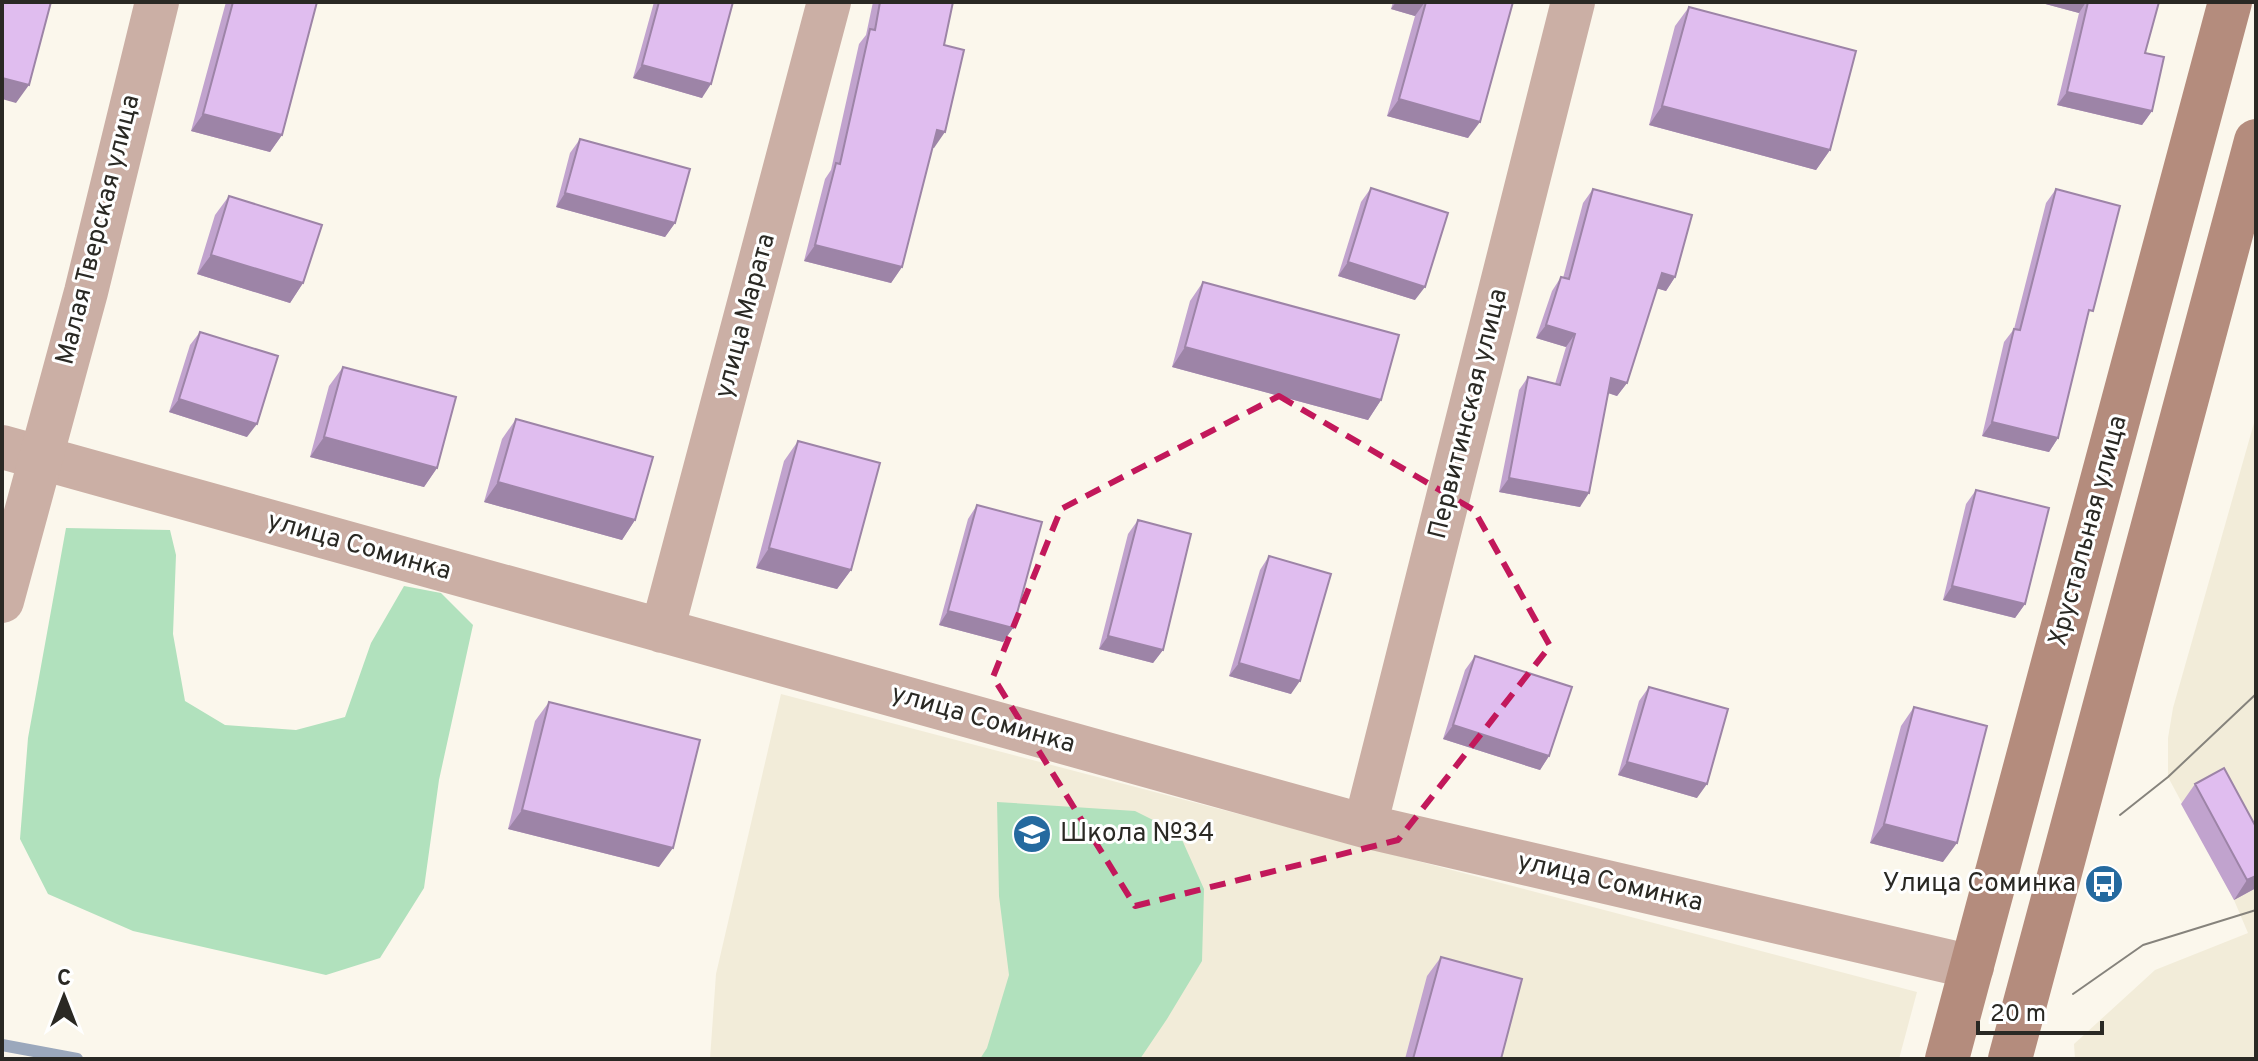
<svg xmlns="http://www.w3.org/2000/svg" width="2258" height="1061" viewBox="0 0 2258 1061" font-family="Overpass,sans-serif">
<style>
.built{fill:#f2ecd9}
.green{fill:#b1e1bd}
.lines{fill:none;stroke-linecap:round;stroke-linejoin:round}
.stream{stroke:#9ba8bc;stroke-width:12}
.minor{stroke:#cbafa5;stroke-width:44}
.tertiary{stroke:#cbafa5;stroke-width:44}
.secondary{stroke:#b48c7d;stroke-width:44}
.tram{stroke:#86837c;stroke-width:2}
.wall{fill:#c1a3ce}
.shaded-wall{fill:#9d84a7}
.building{fill:#e0bdef;stroke:#9d84a7;stroke-width:2}
.marked{fill:none;stroke:#c2185b;stroke-width:6;stroke-dasharray:16 10;stroke-linejoin:round}
.labels{text-anchor:middle;dominant-baseline:central;stroke-width:6;stroke-linejoin:round;paint-order:stroke}
.street-label{font-size:26px;fill:#2a2924;stroke:#fff}
.poi-label{font-size:26px;fill:#2a2924;stroke:#fff;text-anchor:start}
</style>
<rect width="100%" height="100%" fill="#fbf7ec"/>
<path class="built" d="M2256,416V1059H2075L2074,1044L2155,970L2248,933L2234,900L2168,777V738L2173,708Z
M781,694L1917,992L1899,1059H710L716,974Z"/>
<path class="green" d="M66,528L170,530L176,555L173,634L185,701L225,725L296,730L345,717L371,643L404,586L441,593L473,625L439,780L424,888L380,958L326,975L133,931L48,894L20,839L28,738Z
M997,802L1135,811L1179,833L1204,889L1202,961L1167,1019L1140,1059H980L987,1048L1009,975L999,896Z"/>
<g class="lines">
<path class="stream" d="M2,1045L77,1059"/>
<path class="minor" d="M2,447L1365,826L1972,967
M662,631L829,2
M1365,826L1573,2"/>
<path class="tertiary" d="M2,601L86,292L157,2"/>
<path class="secondary" d="M1947,1059L2230,2
M2010,1059L2256,141"/>
<path class="tram" d="M2120,815L2168,777L2256,694
M2073,994L2143,945L2256,910"/>
</g>
<path class="wall" d="M226,2H317L282,135L270,152L191,131Z
M654,2H733L702,98L633,78Z
M873,2H953L944,45L934,148H932L902,267L891,283L804,261L825,179L831,170L859,44L866,35Z
M1393,2H1513L1468,138L1387,116L1415,16L1391,9Z
M2038,2H2159L2145,53L2152,111L2142,125L2057,105L2079,13Z
M1689,7L1830,150L1816,170L1649,125L1675,26Z
M580,139L675,223L665,237L556,207L570,153Z
M1371,188L1415,300L1338,276L1361,202Z
M1593,189L1675,277L1666,291L1657,288L1627,383L1617,396L1608,393L1580,507L1499,492L1519,390L1528,377L1555,384L1566,347L1536,338L1552,291L1561,277L1563,278L1583,203Z
M2056,189L2087,320L2058,438L2049,452L1982,436L2004,342L2014,329L2046,203Z
M229,196L303,283L290,303L197,274L215,215Z
M1203,282L1381,400L1368,420L1172,367L1190,301Z
M200,332L247,437L169,412L190,345Z
M343,367L437,468L424,487L310,457L329,386Z
M516,419L635,520L622,540L484,502L502,439Z
M798,441L851,570L837,589L756,568L784,461Z
M1976,490L2025,604L2015,618L1943,600L1966,504Z
M977,505L1013,628L1003,642L939,625L968,519Z
M1138,520L1163,650L1153,663L1099,649L1128,534Z
M1269,556L1291,694L1229,676L1260,570Z
M1475,656L1549,756L1540,770L1443,739L1465,670Z
M1649,687L1697,798L1618,775L1639,701Z
M549,702L659,867L508,829L535,721Z
M1914,707L1943,862L1870,843L1901,726Z
M2195,784L2256,827V888L2234,900L2181,804Z
M1441,957L1501,1059H1405L1427,976Z"/>
<path class="shaded-wall" d="M1396,2H1425L1415,16L1391,9Z
M2038,2H2086L2079,13Z
M642,65L711,84L702,98L633,78Z
M2,78L29,85L16,103L2,99Z
M2067,92L2152,111L2142,125L2057,105Z
M1399,99L1480,122L1468,138L1387,116Z
M1662,106L1830,150L1816,170L1649,125Z
M203,114L282,135L270,152L191,131Z
M937,130L945,132L934,148L926,146Z
M565,193L675,223L665,237L556,207Z
M815,245L902,267L891,283L804,261Z
M211,255L303,283L290,303L197,274Z
M1348,262L1425,287L1415,300L1338,276Z
M1662,273L1675,277L1666,291L1652,287Z
M1546,325L1575,334L1566,347L1536,338Z
M1185,347L1381,400L1368,420L1172,367Z
M1611,378L1627,383L1617,396L1602,391Z
M179,399L257,424L247,437L169,412Z
M1992,422L2058,438L2049,452L1982,436Z
M324,437L437,468L424,487L310,457Z
M1509,478L1589,493L1580,507L1499,492Z
M498,482L635,520L622,540L484,502Z
M769,548L851,570L837,589L756,568Z
M1952,586L2025,604L2015,618L1943,600Z
M948,611L1013,628L1003,642L939,625Z
M1108,636L1163,650L1153,663L1099,649Z
M1239,663L1300,681L1291,694L1229,676Z
M1453,725L1549,756L1540,770L1443,739Z
M1627,762L1707,784L1697,798L1618,775Z
M522,810L673,848L659,867L508,829Z
M1884,824L1957,843L1943,862L1870,843Z
M2256,876V888L2234,900L2247,880Z"/>
<path class="building" d="M2,2H51L29,85L2,78Z
M233,2H317L282,135L203,114Z
M659,2H733L711,84L642,65Z
M880,2H953L944,45L964,50L945,132L937,130L902,267L815,245L836,163L840,164L870,29L875,30Z
M1426,2H1513L1480,122L1399,99Z
M2088,2H2159L2145,53L2164,57L2152,111L2067,92Z
M1689,7L1856,51L1830,150L1662,106Z
M580,139L690,169L675,223L565,193Z
M1371,188L1448,213L1425,287L1348,262Z
M1593,189L1692,215L1675,277L1662,273L1627,383L1611,378L1589,493L1509,478L1528,377L1560,385L1575,334L1546,325L1561,277L1569,279Z
M2056,189L2120,206L2093,311L2089,310L2058,438L1992,422L2014,329L2020,330Z
M229,196L322,225L303,283L211,255Z
M1203,282L1399,335L1381,400L1185,347Z
M200,332L278,356L257,424L179,399Z
M343,367L456,397L437,468L324,437Z
M516,419L653,457L635,520L498,482Z
M798,441L880,463L851,570L769,548Z
M1976,490L2049,508L2025,604L1952,586Z
M977,505L1042,522L1013,628L948,611Z
M1138,520L1191,534L1163,650L1108,636Z
M1269,556L1331,574L1300,681L1239,663Z
M1475,656L1572,687L1549,756L1453,725Z
M1649,687L1728,709L1707,784L1627,762Z
M549,702L700,740L673,848L522,810Z
M1914,707L1987,726L1957,843L1884,824Z
M2224,768L2256,827V876L2247,880L2195,784Z
M1441,957L1522,979L1501,1059H1413Z"/>
<path class="marked" d="M1279,396L1474,510L1550,646L1398,840L1135,906L993,677L1061,509Z"/>
<defs>
<symbol id="school-disc" viewBox="-11 -11 22 22"><circle r="9.5" fill="#256a9f" stroke="#fff"/><path d="M0-5L7-2L0 1L-7-2ZM-4 1L0 2.5L4 1V4Q0 6-4 4Z" fill="#fff"/></symbol>
<symbol id="bus-disc" viewBox="-11 -11 22 22"><circle r="9.5" fill="#256a9f" stroke="#fff"/><path d="M-5-6H5V4H4V6H2V4H-2V6H-4V4H-5ZM-3.5-4V0h7V-4ZM-3.5 1.2v1.5H-2V1.2ZM2 1.2v1.5H3.5V1.2Z" fill="#fff"/></symbol>
</defs>
<g fill-rule="evenodd">
<use href="#school-disc" x="1010" y="812" width="44" height="44"/>
<use href="#bus-disc" x="2082" y="862" width="44" height="44"/>
</g>
<g class="labels">
<g class="street-label">
<text transform="translate(99 230) rotate(-76)">Малая Тверская улица</text>
<text transform="translate(746 316) rotate(-75)">улица Марата</text>
<text transform="translate(1469 414) rotate(-76)">Первитинская улица</text>
<text transform="translate(2089 531) rotate(-75)">Хрустальная улица</text>
<text transform="translate(359 547) rotate(16)">улица Соминка</text>
<text transform="translate(983 720) rotate(16)">улица Соминка</text>
<text transform="translate(1610 883) rotate(13)">улица Соминка</text>
</g>
<g class="poi-label">
<text x="1060" y="834">Школа №34</text>
<text x="2076" y="884" text-anchor="end">Улица Соминка</text>
</g>
</g>
<rect width="2258" height="1061" fill="none" stroke="#2a2924" stroke-width="8"/>
<g transform="translate(64 997)" stroke="#ffffff" stroke-width="6" paint-order="stroke">
<path d="M0-6L14 30L0 20L-14 30Z" fill="#2a2924"/>
<text y="-12" font-size="22" font-weight="bold" text-anchor="middle" fill="#2a2924">С</text>
</g>
<path d="M1978 1021v12h124v-12" fill="none" stroke="#2a2924" stroke-width="4"/>
<text x="1990" y="1021" font-size="24" fill="#2a2924" stroke="#ffffff" stroke-width="6" paint-order="stroke">20 m</text>
</svg>
